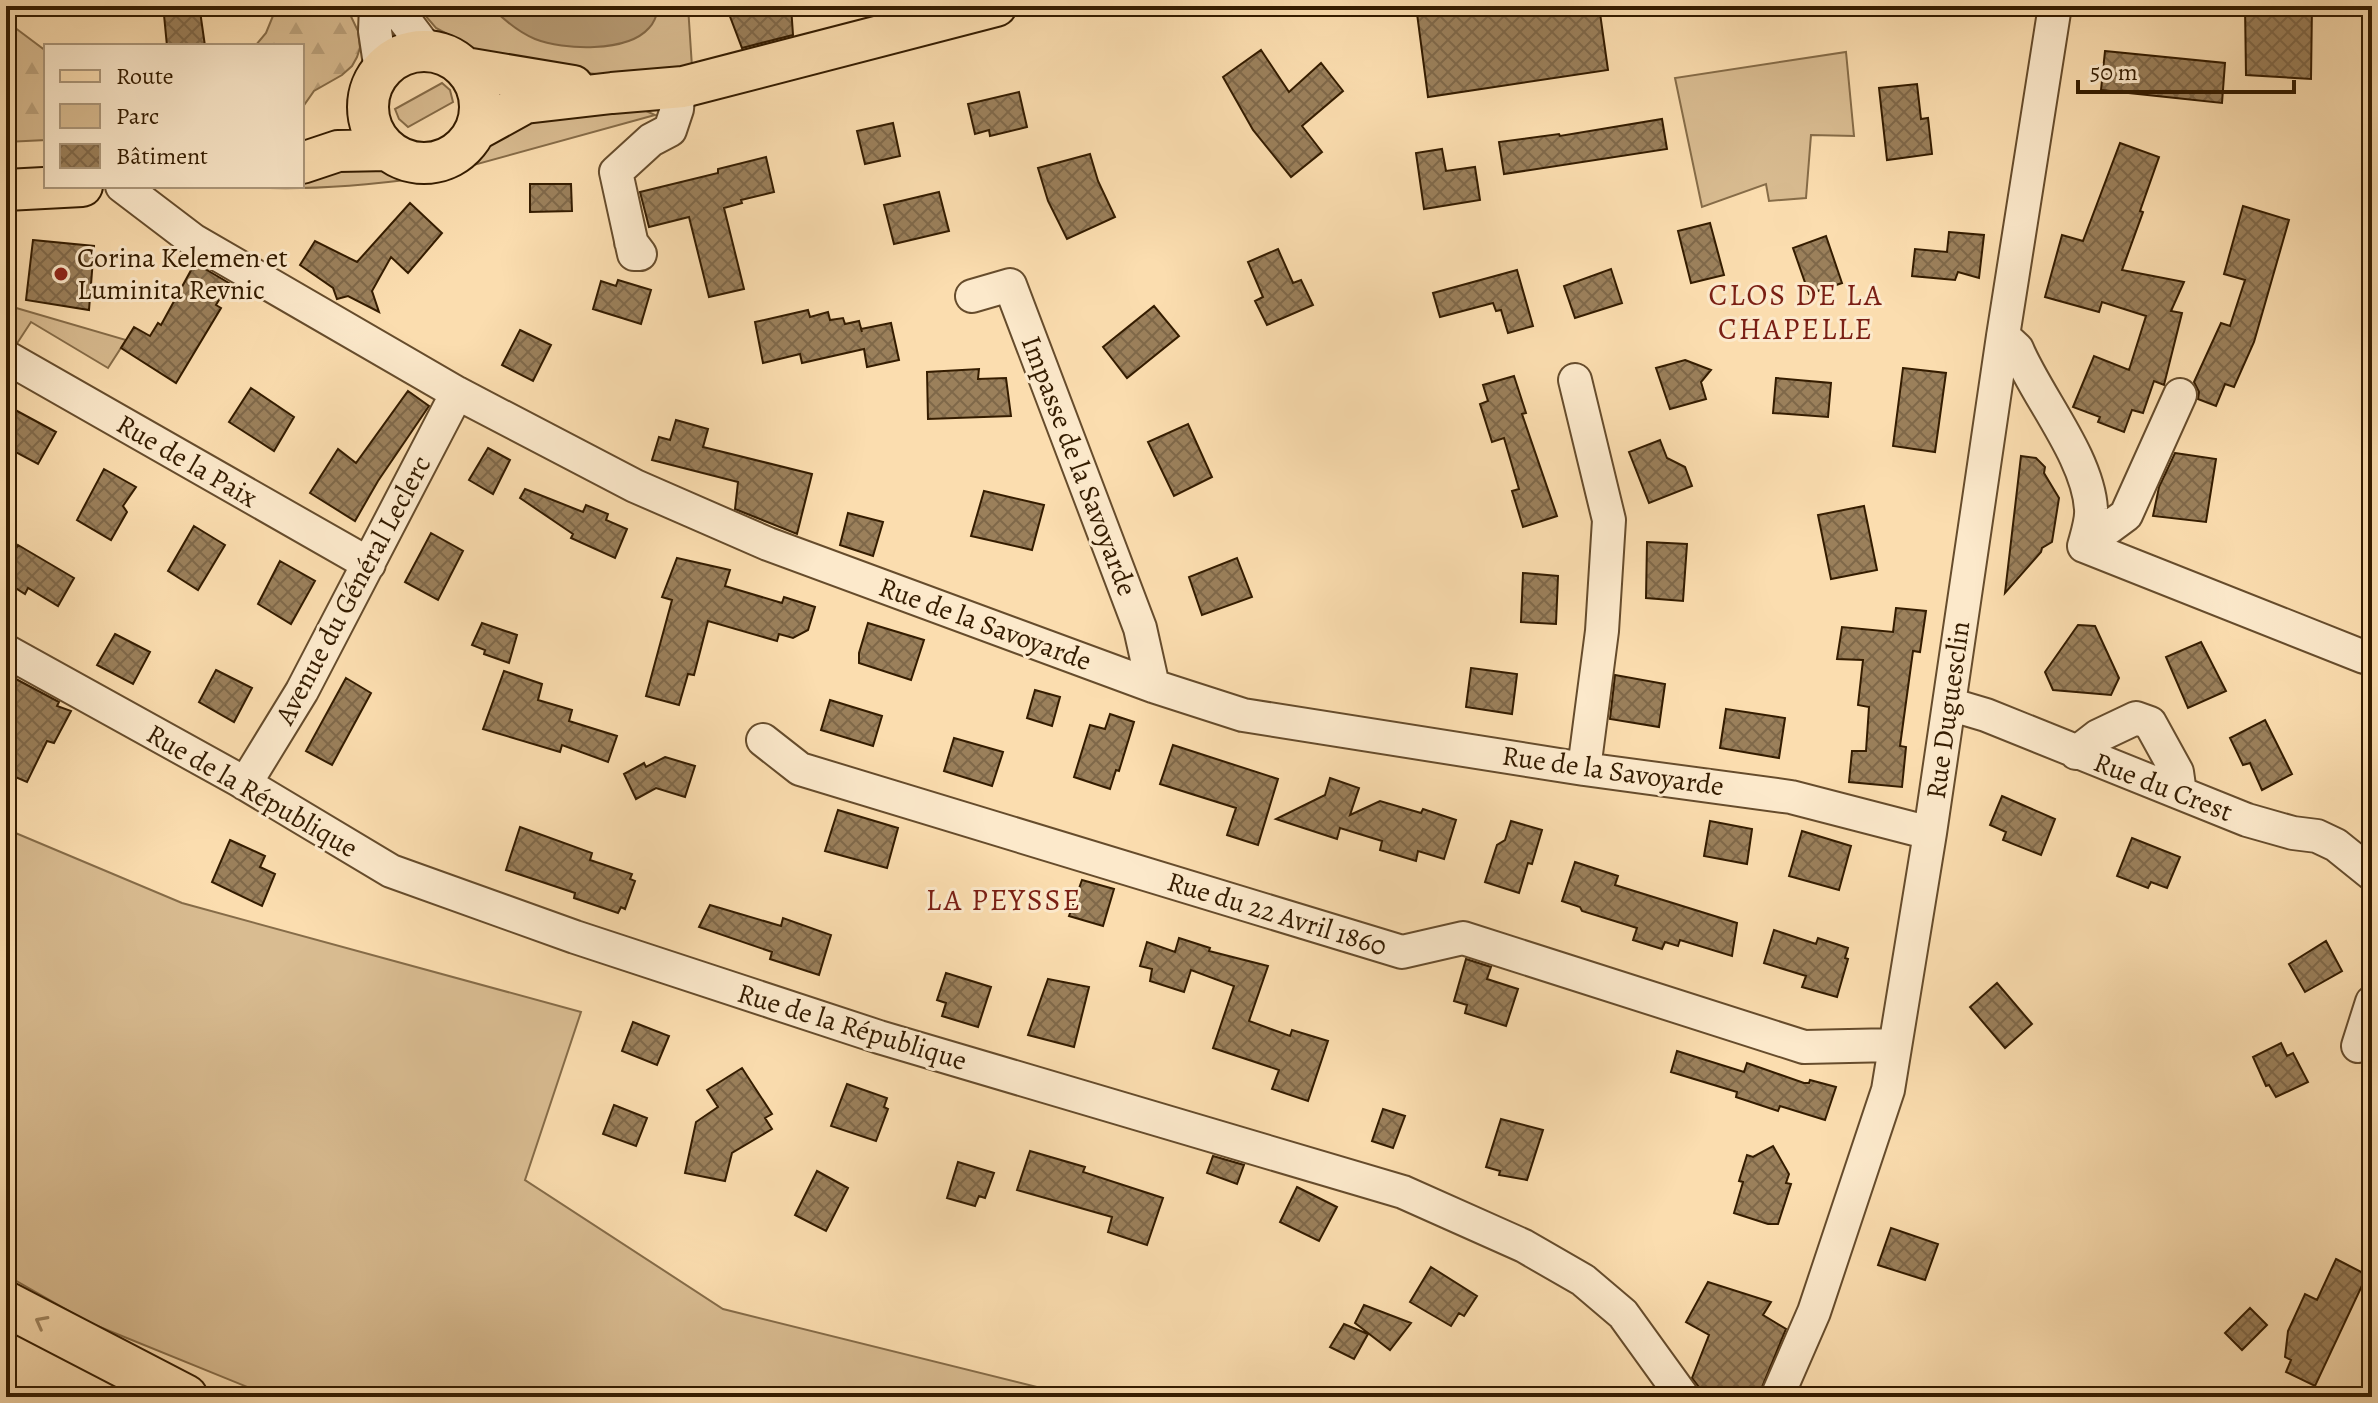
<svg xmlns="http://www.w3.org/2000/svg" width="2378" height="1403" viewBox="0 0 2378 1403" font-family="Alegreya,serif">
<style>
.green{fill:#d9bc91;stroke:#866c48;stroke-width:2}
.forest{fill:url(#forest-firs);stroke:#866c48;stroke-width:2}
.garden{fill:url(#garden-dots);stroke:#866c48;stroke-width:2}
.water{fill:#b79b74;stroke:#836846;stroke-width:2}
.building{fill:url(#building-cross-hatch);stroke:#341c00;stroke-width:2}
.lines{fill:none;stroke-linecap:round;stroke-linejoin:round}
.minor-casing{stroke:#664c2c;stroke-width:36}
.major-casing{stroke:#341c00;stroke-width:44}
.highway-casing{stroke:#341c00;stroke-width:48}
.minor{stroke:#fce9cb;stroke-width:32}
.major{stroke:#fbddaf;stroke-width:40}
.highway{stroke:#fbddaf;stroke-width:44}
.oneway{stroke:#a18660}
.poi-dot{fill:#8f2418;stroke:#fce9cb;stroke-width:3}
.labels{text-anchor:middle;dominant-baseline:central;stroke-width:6;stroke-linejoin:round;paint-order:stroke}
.poi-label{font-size:28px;fill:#341c00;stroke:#fce9cb;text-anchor:start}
.street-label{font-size:28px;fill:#341c00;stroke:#fce9cb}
.neighbourhood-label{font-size:30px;letter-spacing:2px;fill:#7a1f14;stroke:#fce9cb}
</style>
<defs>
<pattern id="forest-firs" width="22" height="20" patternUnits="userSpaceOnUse" patternTransform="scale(2)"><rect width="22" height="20" fill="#d9bc91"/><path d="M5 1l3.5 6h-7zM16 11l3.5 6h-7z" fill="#bba17b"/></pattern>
<pattern id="garden-dots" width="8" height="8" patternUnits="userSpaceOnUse" patternTransform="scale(2)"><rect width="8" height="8" fill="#d9bc91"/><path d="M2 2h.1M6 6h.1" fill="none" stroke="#bba17b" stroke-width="1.8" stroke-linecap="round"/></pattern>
<pattern id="building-cross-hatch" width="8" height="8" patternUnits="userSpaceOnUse" patternTransform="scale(2)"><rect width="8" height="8" fill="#9b805b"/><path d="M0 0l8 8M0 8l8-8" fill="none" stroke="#7f6849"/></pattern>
</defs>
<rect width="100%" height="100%" fill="#fbddaf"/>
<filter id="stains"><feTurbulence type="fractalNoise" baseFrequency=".0025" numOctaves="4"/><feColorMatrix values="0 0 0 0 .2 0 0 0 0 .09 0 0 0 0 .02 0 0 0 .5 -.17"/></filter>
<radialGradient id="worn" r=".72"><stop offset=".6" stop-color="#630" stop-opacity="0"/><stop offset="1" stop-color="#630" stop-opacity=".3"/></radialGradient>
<path class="green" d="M417,6H688L692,67L636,78L508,65L482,58L466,44L436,28Z
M1846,52L1854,136L1811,135L1806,198L1769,201L1766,184L1702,207L1675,78Z
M442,83L450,90L453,102L408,127L399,119L395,109Z
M644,110L655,115L463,168L498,129L509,122Z
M393,167L421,178C362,186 305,191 245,187L302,186V172Z
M6,305L126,340L108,368L31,322L16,345L6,339Z
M6,829L182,903L581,1012L525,1180L723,1309L1077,1397H272L90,1323L6,1275Z"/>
<path class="forest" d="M277,6H346L358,31L360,48L357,57L352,66L342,75L314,91L302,108V46H255L266,33Z
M6,21L46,51V140L6,142Z"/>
<path class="garden" d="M2371,194H2372V660L2364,657Z"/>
<path class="water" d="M490,6H659C657,15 655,22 649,28C627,53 563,50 535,39C518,32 503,19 490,6Z"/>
<path class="building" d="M726,6H791L793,35L742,48Z
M1416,6H1599L1608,70L1428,97Z
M2245,6H2312L2311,79L2246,75Z
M200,11L205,46H167L164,15Z
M1261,50L1289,92L1321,63L1343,91L1302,126L1322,152L1291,177L1253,130L1223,77Z
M2105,51L2225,63L2222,103L2101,90Z
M1917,84L1921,119L1928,118L1932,154L1887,160L1879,88Z
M1019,92L1027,127L990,136L989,130L975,134L968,104Z
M1662,119L1667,149L1504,174L1499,142L1559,134L1560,136Z
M893,123L900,156L865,164L857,131Z
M2120,143L2159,157L2140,211L2143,212L2122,270L2184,282L2171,311L2182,313L2164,385L2154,381L2143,413L2132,410L2124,432L2098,422L2100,417L2073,407L2094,356L2129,370L2146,316L2102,302L2099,312L2045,297L2062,235L2083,241Z
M1442,149L1446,171L1475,167L1480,200L1424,209L1416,153Z
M1090,154L1098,181L1115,217L1067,239L1048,201L1038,168Z
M766,157L774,192L741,200L742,203L724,208L744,289L709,297L689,217L649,227L640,192L718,173V169Z
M530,184H571L572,211L530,212Z
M939,192L949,231L894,244L884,205Z
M410,203L442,233L408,273L391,257L372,291L379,312L348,296L337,299L333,288L300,265L315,241L357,262Z
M2243,206L2289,220L2254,342L2234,387L2225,384L2216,406L2198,399L2199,392L2194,382L2221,323L2230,326L2245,280L2224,274Z
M1710,223L1724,275L1691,283L1678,231Z
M1949,232L1984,235L1979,278L1958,272L1955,280L1912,276L1915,249L1947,252Z
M1826,236L1842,283L1809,294L1793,248Z
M33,240L94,246L89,310L26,300Z
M1278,249L1293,283L1301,280L1313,305L1267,325L1255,301L1263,297L1248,262Z
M195,263L229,283L216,305L221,308L176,383L121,348L134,327L150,336L158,323L161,325Z
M1611,269L1622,303L1575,318L1564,286Z
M1517,270L1533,326L1508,333L1501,310L1496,311L1493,303L1440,317L1433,293Z
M618,280L651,290L641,324L593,309L601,281L616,286Z
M1154,306L1179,336L1127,378L1103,347Z
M808,310L810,317L828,312L830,320L843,318L845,324L859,321L862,332L861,329L891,323L899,360L867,367L864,349L802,363L800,354L763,363L755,322Z
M520,330L551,345L533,381L502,365Z
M1685,360L1711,370L1701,382L1706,399L1670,409L1656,368Z
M1903,368L1946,373L1935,452L1893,446Z
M979,369L978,379L1006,378L1011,416L928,419L927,372Z
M1514,376L1526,413L1522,414L1557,516L1523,527L1512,491L1519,489L1504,438L1492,442L1480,404L1488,401L1483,385Z
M1776,378L1831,383L1828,417L1773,413Z
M251,388L294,417L274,451L229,422Z
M408,391L429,406L378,481L355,521L310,493L338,449L356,463Z
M6,405L56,432L38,464L6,447Z
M676,420L708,429L703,447L812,474L797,534L735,509L738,482L652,460L659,437L670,440Z
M1188,424L1212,477L1174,496L1148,442Z
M1660,440L1667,458L1685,467L1692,486L1649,503L1629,452Z
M488,448L510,460L493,494L469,480Z
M2175,453L2216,459L2206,522L2153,516L2159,487Z
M2021,456L2036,458L2045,467L2044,473L2059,498L2052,542L2042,548L2041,552L2005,593Z
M104,469L136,487L123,506L127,512L111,540L77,520Z
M525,489L583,512L586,505L608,514L606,520L627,529L615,558L571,538L573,534L520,498Z
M984,491L1044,505L1032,550L971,536Z
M1864,506L1877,570L1831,579L1818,515Z
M848,513L883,522L873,556L840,545Z
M194,526L225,545L198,590L168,571Z
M431,533L463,551L438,600L405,582Z
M1647,542L1687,544L1683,601L1646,598Z
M18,545L74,578L58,606L28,588L25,594L6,582V566Z
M677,558L730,570L725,586L782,603L784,597L815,607L808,630L793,638L779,634L777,641L708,621L694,675L688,674L679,705L646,696L672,600L662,597Z
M1237,558L1252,597L1202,615L1189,577Z
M280,561L315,581L291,624L258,604Z
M1523,573L1558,576L1556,624L1521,622Z
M1896,608L1926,611L1920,652L1913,651L1900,746L1906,747L1902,787L1849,782L1852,751H1866L1869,707L1858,705L1863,660L1837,659L1842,627L1893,632Z
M482,623L517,635L509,663L484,654L485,650L472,645Z
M868,623L924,640L911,680L859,663V653Z
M2078,625L2095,626L2119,678L2111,695L2053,690L2045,672Z
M115,634L150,652L133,684L97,665Z
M2201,642L2226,691L2188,708L2166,657Z
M1471,668L1517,674L1512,714L1466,707Z
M216,670L252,688L234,722L199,702Z
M504,671L542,684L538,700L572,710L569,721L617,736L608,762L562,745L560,752L483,729Z
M1615,675L1665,684L1659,727L1610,719Z
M14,678L59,702L57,706L71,711L54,743L47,741L27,782L6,773V694Z
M346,678L371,693L332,765L306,751Z
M1035,690L1060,697L1052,726L1027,718Z
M830,700L882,716L873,746L821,730Z
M1726,709L1785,718L1779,758L1720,748Z
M1110,714L1134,722L1119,771L1116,770L1110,789L1074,777L1090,725L1105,729Z
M2265,720L2292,774L2262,790L2250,763L2243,765L2230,738Z
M954,738L1003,752L992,786L944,771Z
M1173,745L1278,779L1258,845L1227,835L1236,808L1160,784Z
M665,757L695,766L685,797L656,788L636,799L624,774L644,763L646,767Z
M1330,778L1359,788L1350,815L1380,801L1421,813L1423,809L1456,820L1444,859L1418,851L1416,861L1380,850L1382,841L1340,828L1337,839L1276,819L1325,795Z
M2002,796L2055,819L2041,855L2003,840L2006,832L1990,825Z
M838,810L898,828L887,868L825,851Z
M1511,821L1542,830L1532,864L1528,863L1519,893L1485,882L1497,845L1505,840Z
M1710,821L1752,829L1747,864L1704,856Z
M520,827L592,853L590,860L632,874L630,879L635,881L625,909L621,907L618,913L574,898L575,893L506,870Z
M1802,831L1851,846L1839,890L1789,876Z
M2132,838L2180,857L2167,888L2151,882L2148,888L2117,876Z
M230,840L265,856L260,867L275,874L262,906L212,882Z
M1575,862L1618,876L1615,885L1737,923L1732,956L1680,940L1678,946L1665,942L1662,949L1633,940L1637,928L1582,911L1580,907L1562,901Z
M1082,880L1114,889L1103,926L1069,916Z
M710,905L781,926L783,918L831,935L819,975L770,959L772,952L699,927Z
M1774,930L1816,944L1818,938L1848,948L1845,958L1848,959L1837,997L1802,987L1806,976L1764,963Z
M1179,938L1210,948L1209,951L1268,966L1249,1021L1290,1036L1292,1030L1328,1041L1308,1101L1272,1089L1279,1070L1213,1048L1234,986L1191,970L1184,992L1150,981L1152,969L1140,966L1147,942L1175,952Z
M2326,941L2342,971L2305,992L2289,964Z
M1466,959L1491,967L1487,979L1518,989L1506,1026L1465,1013L1467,1005L1454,1001Z
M946,973L991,987L978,1027L942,1016L946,1003L937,1000Z
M1048,979L1089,987L1074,1047L1028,1035Z
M1997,983L2032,1024L2005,1048L1970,1007Z
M633,1022L669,1036L657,1065L622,1051Z
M2281,1043L2287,1056L2293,1053L2308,1082L2276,1097L2269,1085L2266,1086L2253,1057Z
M1677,1051L1744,1072L1747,1063L1804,1083H1809L1810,1080L1836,1087L1825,1120L1780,1106L1778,1111L1736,1097L1737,1092L1671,1072Z
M742,1068L772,1114L765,1118L772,1129L732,1153L725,1181L685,1173L696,1122L718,1107L707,1090Z
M847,1084L887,1098L884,1107L888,1109L876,1141L831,1126Z
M614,1105L647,1118L636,1146L603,1134Z
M1383,1109L1405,1116L1393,1148L1372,1141Z
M1501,1119L1543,1130L1527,1180L1499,1175L1500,1171L1486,1167Z
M1773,1146L1789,1174L1786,1183L1791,1184L1778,1224H1768L1734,1213L1743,1182L1739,1181L1747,1155L1753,1157Z
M1030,1151L1085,1167L1083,1172L1163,1198L1147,1245L1108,1232L1112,1217L1017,1190Z
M1213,1156L1244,1165L1237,1184L1207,1173Z
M958,1162L994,1173L985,1198L979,1196L975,1206L947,1198Z
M817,1171L848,1188L826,1231L795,1215Z
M1297,1187L1337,1207L1319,1241L1280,1222Z
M1891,1228L1938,1244L1925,1280L1878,1265Z
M2336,1259L2367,1275L2315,1386L2286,1372L2291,1360L2285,1357L2288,1331L2305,1294L2317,1300Z
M1431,1267L1477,1296L1464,1316L1459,1313L1451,1326L1410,1302Z
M1708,1282L1771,1302L1763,1315L1786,1329L1758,1397H1717L1699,1387L1692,1378L1709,1335L1686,1322Z
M1364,1305L1411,1323L1390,1350L1355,1323Z
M2250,1308L2267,1325L2242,1350L2225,1333Z
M1344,1324L1368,1334L1354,1359L1330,1347Z"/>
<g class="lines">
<defs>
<path id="minor" d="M376,6L375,31L381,71
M394,6L428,51
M122,186L193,240L457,393L635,486L768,544L1153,686L1243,715L1584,769L1791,797L1930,833
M631,242L640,254H634L616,172L651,140L670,130L677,109L679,88
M972,296L1010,285L1140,628L1153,686
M2003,336L2017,349C2037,397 2088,457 2091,509C2092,520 2087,535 2084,546
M6,357L369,564
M1575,380L1609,520L1602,631L1584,769
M2084,546L2364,657L2372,654
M2084,546L2126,515L2180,395
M6,651L239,780L391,871L575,937L879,1037L1403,1192L1524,1246L1583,1280L1623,1314L1683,1397
M1949,704L1986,715L2247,820L2293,833L2317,836L2336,845L2372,874
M763,740L800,769L1402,952L1463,938L1804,1047L1894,1045
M2076,753L2098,736L2136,718L2150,723L2177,772L2180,793
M245,784L302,691L457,393
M2358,1046L2372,1002
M1777,1397L1814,1312L1888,1090L1930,833L2003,336L2055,6"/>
<path id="major" d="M368 107a56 56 0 1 1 112 0a56 56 0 1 1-112 0Z
M465,68L573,86
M476,130L525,103L612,93L683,87L996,6
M302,163L338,151L388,150
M6,190L82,186"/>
<path id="highway" d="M6,1304L185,1397"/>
</defs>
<use href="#minor" class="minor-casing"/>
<use href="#major" class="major-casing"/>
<use href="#highway" class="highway-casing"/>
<use href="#minor" class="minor"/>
<use href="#major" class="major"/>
<use href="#highway" class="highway"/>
</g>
<defs><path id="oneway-chevron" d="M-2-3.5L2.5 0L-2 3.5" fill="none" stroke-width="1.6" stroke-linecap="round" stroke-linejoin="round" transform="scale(2)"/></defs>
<use class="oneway" href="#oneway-chevron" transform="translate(41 1322) rotate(-152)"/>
<circle class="poi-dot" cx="61" cy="274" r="8"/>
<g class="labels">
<g class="poi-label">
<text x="77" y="258">Corina Kelemen et<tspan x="77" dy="32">Luminita Revnic</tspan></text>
</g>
<g class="street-label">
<text transform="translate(187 461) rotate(30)">Rue de la Paix</text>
<text transform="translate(1079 466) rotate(69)">Impasse de la Savoyarde</text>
<text transform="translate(353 590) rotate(-62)">Avenue du Général Leclerc</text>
<text transform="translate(985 624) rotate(20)">Rue de la Savoyarde</text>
<text transform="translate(1948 710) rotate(-82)">Rue Duguesclin</text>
<text transform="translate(1613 771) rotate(8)">Rue de la Savoyarde</text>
<text transform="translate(2163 787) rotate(21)">Rue du Crest</text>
<text transform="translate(252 791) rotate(30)">Rue de la République</text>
<text transform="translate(1277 914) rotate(17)">Rue du 22 Avril 1860</text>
<text transform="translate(852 1027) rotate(17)">Rue de la République</text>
</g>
<g class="neighbourhood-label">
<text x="1796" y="295">CLOS DE LA<tspan x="1796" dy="34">CHAPELLE</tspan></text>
<text x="1004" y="900">LA PEYSSE</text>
</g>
</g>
<rect width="2378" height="1403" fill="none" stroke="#fbddaf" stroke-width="32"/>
<rect x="8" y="8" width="2362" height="1387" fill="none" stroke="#341c00" stroke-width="4"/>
<rect x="16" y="16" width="2346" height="1371" fill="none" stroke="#341c00" stroke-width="2"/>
<rect x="44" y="44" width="260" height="144" fill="#fce9cb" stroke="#ac977a" stroke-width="2"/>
<rect x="60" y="70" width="40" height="12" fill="#fbddaf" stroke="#ac977a" stroke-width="2"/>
<text x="116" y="84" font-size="24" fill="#341c00">Route</text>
<rect x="60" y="104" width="40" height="24" fill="#d9bc91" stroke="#ac977a" stroke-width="2"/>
<text x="116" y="124" font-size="24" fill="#341c00">Parc</text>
<rect x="60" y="144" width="40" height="24" fill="url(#building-cross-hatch)" stroke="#ac977a" stroke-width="2"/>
<text x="116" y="164" font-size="24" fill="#341c00">Bâtiment</text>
<path d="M2078 80v12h216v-12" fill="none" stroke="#341c00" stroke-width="4"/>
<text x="2090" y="80" font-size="24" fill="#341c00" stroke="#fce9cb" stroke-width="6" paint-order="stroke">50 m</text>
<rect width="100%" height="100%" filter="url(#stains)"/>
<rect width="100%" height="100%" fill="url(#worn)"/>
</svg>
